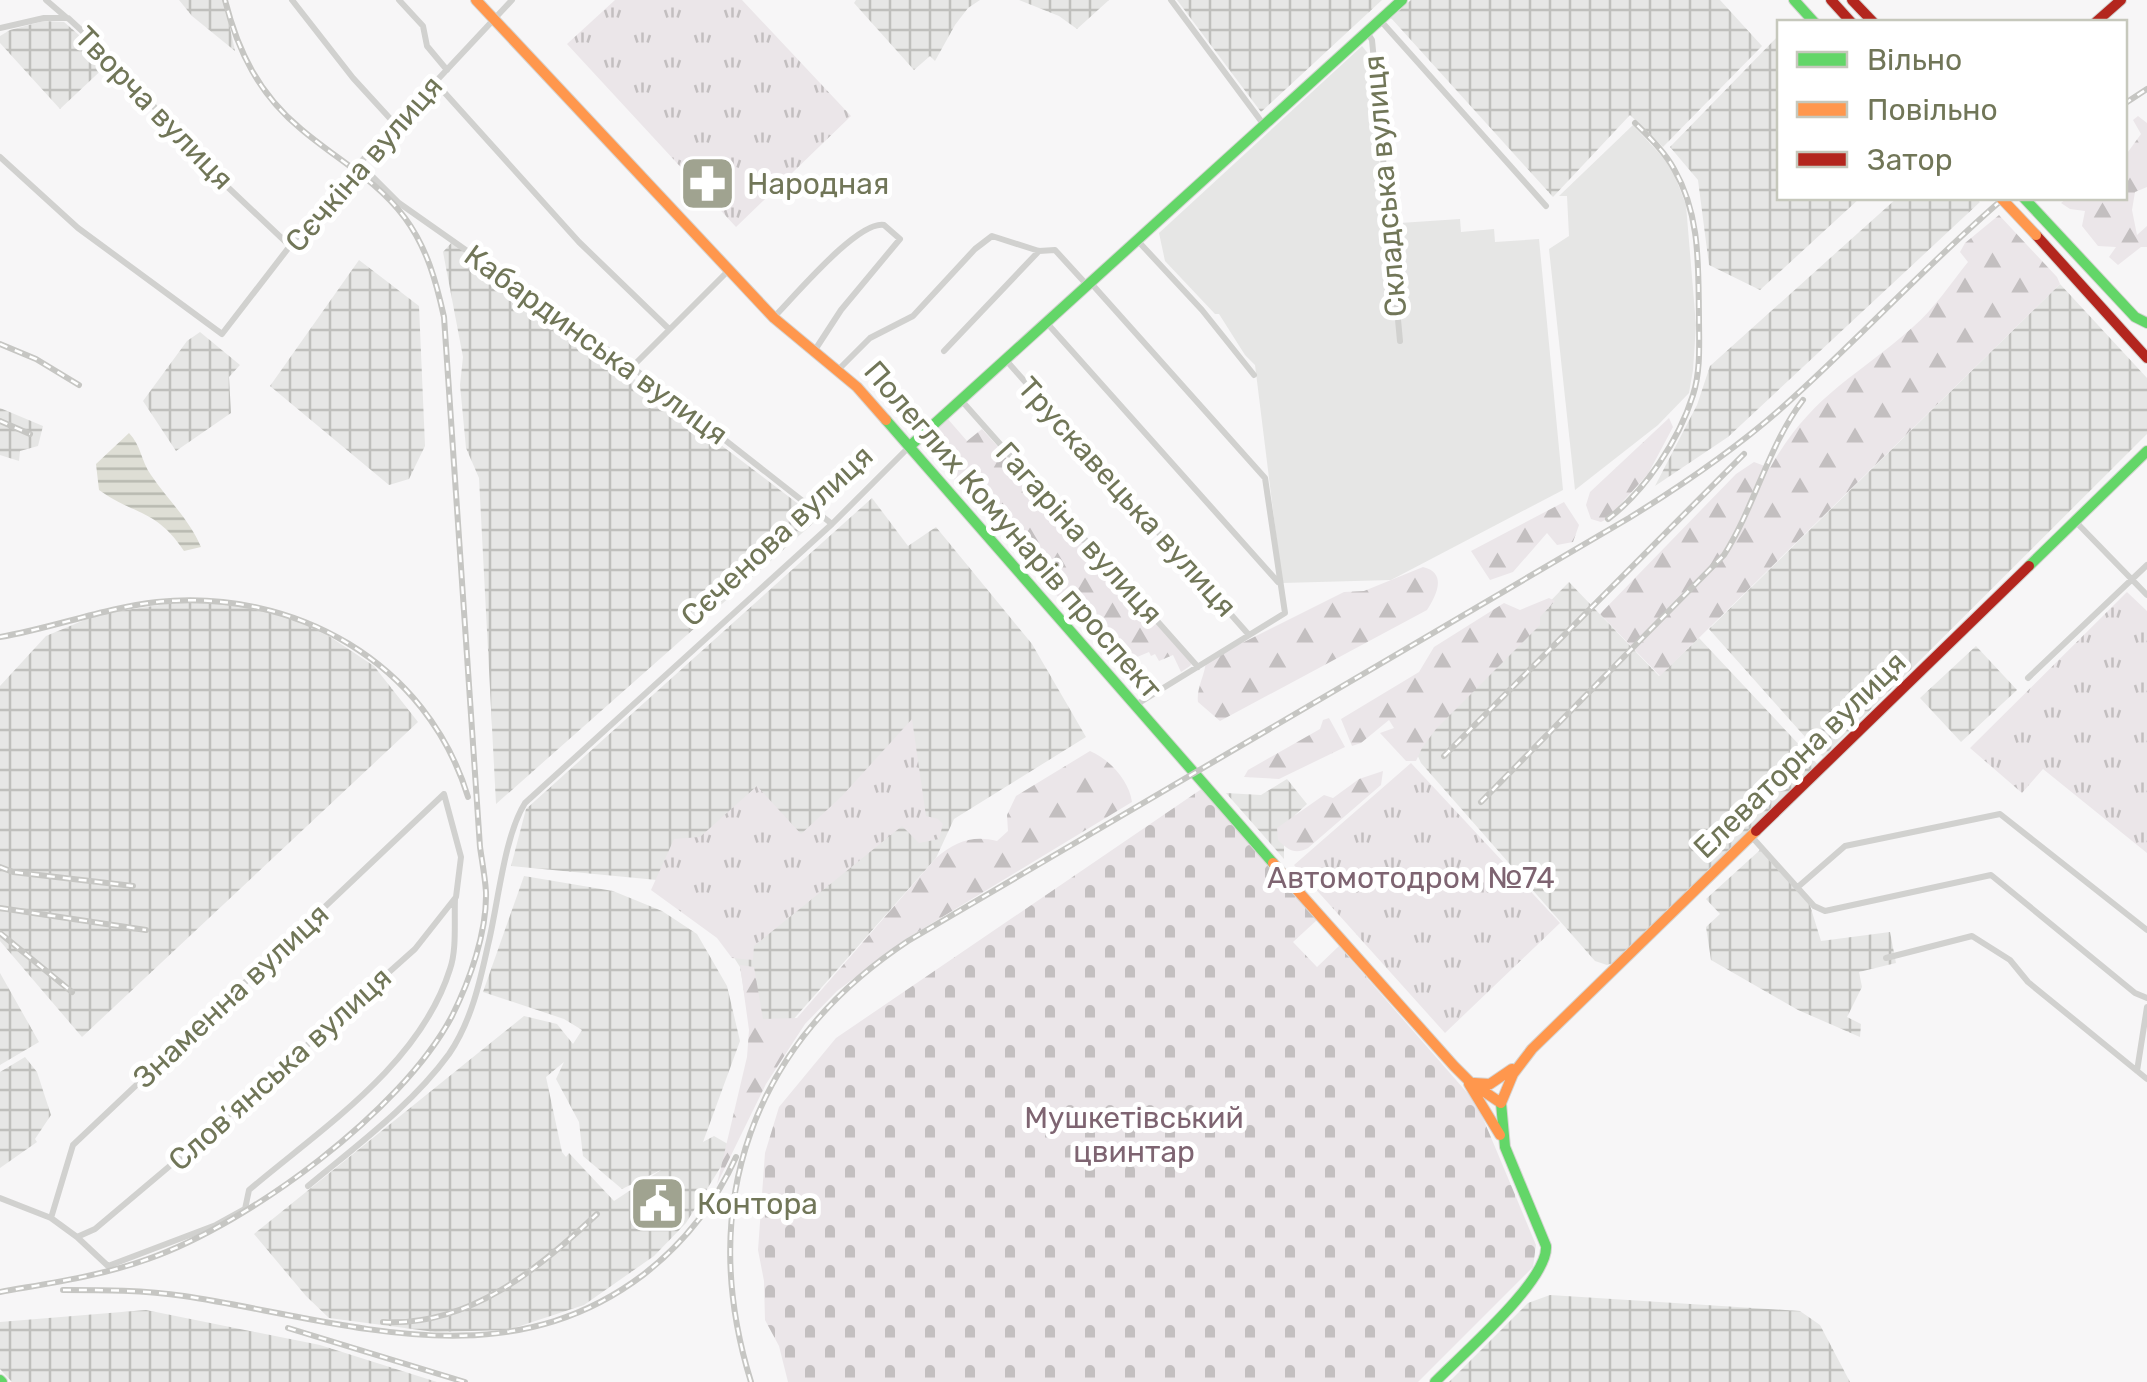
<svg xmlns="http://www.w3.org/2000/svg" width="2147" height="1382" viewBox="0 0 2147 1382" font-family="Rubik,sans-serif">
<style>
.built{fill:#e6e6e5}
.industrial{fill:url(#industrial-grid);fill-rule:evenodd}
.grass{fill:url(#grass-tufts)}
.forest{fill:url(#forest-firs)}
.cemetery{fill:url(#cemetery-stones)}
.water{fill:url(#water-rules)}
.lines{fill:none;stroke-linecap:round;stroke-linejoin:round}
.fast-casing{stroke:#d5d4d2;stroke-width:12}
.slow-casing{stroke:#d5d4d2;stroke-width:12}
.jam-casing{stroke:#d5d4d2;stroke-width:12}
.street{stroke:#d1d1cf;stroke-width:6}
.fast{stroke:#63d668;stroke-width:10}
.slow{stroke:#ff974d;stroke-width:10}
.jam{stroke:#b3261e;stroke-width:10}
.rail-casing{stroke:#c6c6c3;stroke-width:6}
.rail{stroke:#fff;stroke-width:2.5;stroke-dasharray:8;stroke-linecap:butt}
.slow-bridge-casing{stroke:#d5d4d2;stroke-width:12;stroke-linecap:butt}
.slow-bridge{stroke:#ff974d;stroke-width:10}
.labels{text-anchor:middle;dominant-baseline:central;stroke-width:10;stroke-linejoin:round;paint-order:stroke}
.street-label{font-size:30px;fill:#717658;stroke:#fff}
.poi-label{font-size:30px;fill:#717658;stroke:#fff;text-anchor:start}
.park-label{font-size:30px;fill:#7e6471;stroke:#fff}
</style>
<defs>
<pattern id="industrial-grid" width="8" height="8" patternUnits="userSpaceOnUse" patternTransform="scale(2.5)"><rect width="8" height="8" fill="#e6e6e5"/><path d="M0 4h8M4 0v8" fill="none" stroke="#bfbfbc"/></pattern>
<pattern id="grass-tufts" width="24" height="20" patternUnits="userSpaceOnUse" patternTransform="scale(2.5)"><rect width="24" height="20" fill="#ebe6e9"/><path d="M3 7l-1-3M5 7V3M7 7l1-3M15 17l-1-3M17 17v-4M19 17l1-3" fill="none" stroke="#c3bfc0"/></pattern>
<pattern id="forest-firs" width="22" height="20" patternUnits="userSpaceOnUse" patternTransform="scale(2.5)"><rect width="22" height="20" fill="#ebe6e9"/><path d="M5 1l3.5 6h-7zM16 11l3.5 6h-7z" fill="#c3bfc0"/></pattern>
<pattern id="cemetery-stones" width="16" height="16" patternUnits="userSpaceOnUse" patternTransform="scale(2.5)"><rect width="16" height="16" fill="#ebe6e9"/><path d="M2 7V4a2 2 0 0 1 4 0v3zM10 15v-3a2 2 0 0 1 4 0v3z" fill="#c3bfc0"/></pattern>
<pattern id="water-rules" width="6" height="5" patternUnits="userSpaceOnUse" patternTransform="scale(2.5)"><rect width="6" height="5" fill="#deded5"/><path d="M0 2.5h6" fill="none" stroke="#b8b9b0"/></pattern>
</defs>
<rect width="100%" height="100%" fill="#f7f6f7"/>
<path class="built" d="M1362,46L1370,56L1385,224L1460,219L1461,232L1494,229L1495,242L1539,239L1563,490L1391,580L1282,583L1255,365L1245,355L1219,314H1215L1165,261L1159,233Z
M1633,125L1671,166L1686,205L1696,325L1693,370L1689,393L1658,425L1575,490L1549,249L1569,236L1567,196H1559Z"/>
<path class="industrial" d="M179,0H224L235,51L192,16Z
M856,0H980L968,8L955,25L935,61L930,56L914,70L854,3Z
M1019,0H1109L1077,29L1059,16Z
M1177,0H1382L1261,112Z
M1411,0H1720L1762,46L1663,147L1630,115L1553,197L1391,18Z
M44,21L64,22L110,62L60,109L0,43V36L10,30Z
M1779,35L1780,198H1860L1760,290L1709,265L1698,180L1670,147Z
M1897,198H1975L1980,202L1728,437L1655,486L1697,405L1710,366Z
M453,241L818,519L496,804L479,478L466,448L460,385L463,357L443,252Z
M359,260L419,306L425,446L409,479L389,485L270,386Z
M2060,284L2147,378V434L1823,757L1709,629Z
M200,332L240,365L229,377L231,413L176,451L143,401L187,341Z
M0,408L43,426L38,446L20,451L19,461L0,455Z
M872,498L908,546L936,527L1032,644L1086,737L954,819L936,858L791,1022L750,1027L740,967L714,926L657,880L511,866L526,809Z
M1569,582L1659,676L1699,638L1820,767L1616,962L1607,965L1595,961L1421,763L1416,752V738Z
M200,599L303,619L374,666L418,722L82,1037L0,941V686L46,636L99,614Z
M1976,646L2017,690L1961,742L1920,698Z
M1287,779L1307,804L1295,815L1284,842V859L1226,793L1261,795Z
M1760,850L1809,902L1821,941L1890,932L1896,963L1859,972L1862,987L1847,1017L1861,1024L1860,1037L1798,1010L1711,960L1706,927L1720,914L1706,899Z
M524,876L613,891L662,911L697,934L727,986L740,1041L703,1142L714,1136L733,1147L686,1223L654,1256L584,1305L508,1330L435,1332L329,1318L306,1296L254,1234L524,1016L557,1024L573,1044L582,1030L564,1019L483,992ZM564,1062L556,1079L579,1122L583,1156L622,1189L661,1170L614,1201L569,1153L566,1157L562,1152L546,1077Z
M0,973L39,1042L0,1065Z
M25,1057L37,1072L51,1115L35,1139L37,1142L0,1168V1072Z
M1550,1295L1800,1311L1820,1325L1850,1382H1449L1528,1303Z
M146,1310L320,1345L437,1382H12L0,1369V1322Z"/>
<path class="grass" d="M615,0H742L851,116L736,227L567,44Z
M2127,592L2147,611V853L2043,769L2022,793L1970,748Z
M912,719L926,816L938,819L943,824L939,839L919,843L902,826L754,946L753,960L732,958L717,938L651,890L674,839L700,837L757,786L801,834L842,796Z
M1411,763L1560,923L1445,1033L1294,865Z"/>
<path class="forest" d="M2138,116L2147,123V187L2135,192L2132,210L2137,235L2147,226V247H2141L2118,265L2109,257L2116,247L2098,246L2082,226L2085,211L2070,209L2061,203L2067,198H2124L2125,156L2141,134L2133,120Z
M1999,215L2057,277L2060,284L1660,676L1600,614L1736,474L1754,462L1770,468C1811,395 1854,379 1913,327C1934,309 1951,283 1968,262L1960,252L1965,243Z
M947,418L967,441L982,429L1192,663L1190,666L1181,672L1173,655L1159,661L1155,654L1151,656L1149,652L1118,665L920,440Z
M1669,418L1673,427L1648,474L1607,519L1601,522L1591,519L1586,505L1590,492Z
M1564,502L1579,525L1573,542L1557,545L1547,533L1513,572L1490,580L1471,551Z
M1423,567C1448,573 1436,596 1427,610L1220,721L1198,702C1196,689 1205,675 1206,661L1344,592L1364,591Z
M1549,598L1555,601L1540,617V625L1436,729L1422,748L1416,761H1406L1380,733L1394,728L1389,720L1361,743L1352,746L1341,719L1419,672L1434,647L1504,603L1520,610Z
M1329,718L1345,747L1279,779L1244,777L1248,770L1320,729L1323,720Z
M1090,751C1109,759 1129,780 1132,802L906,939L837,991L805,1024L766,1084L717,1184L747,1057L749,1030L740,965L754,967L763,1019L797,1018L936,858C955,842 972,835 997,841L1008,831L1007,815L1016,796Z
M1383,771L1381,785L1308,848C1295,855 1288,850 1278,840L1277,828L1324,795L1333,798L1359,779Z"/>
<path class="cemetery" d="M1203,788L1317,920L1293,942L1317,967L1339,946L1477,1104L1536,1245L1533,1267L1418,1382H788L779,1346L765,1320L764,1281L758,1250L765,1153L779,1107L836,1038Z"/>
<path class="water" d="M129,433C141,445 141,461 151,475C168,500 189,519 201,547L184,551C156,509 136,516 99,490L96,464Z"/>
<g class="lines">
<defs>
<path id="fast" d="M1794,0L1814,22
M2024,198L2135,317L2147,323
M886,420L1273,863
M910,446L1402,0
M2029,566L2147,451
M0,1380L2,1382
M1435,1382C1461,1355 1549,1280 1546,1246L1505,1147L1501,1103"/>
<path id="slow" d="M476,0L774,318L857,387L886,420
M1273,863L1454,1066L1470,1082L1501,1103L1513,1074L1532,1049L1756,831
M1474,1083L1490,1084L1512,1069
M1469,1084L1500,1135"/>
<path id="jam" d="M1831,0L1851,22
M1852,0L1873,22
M2096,22L2121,0
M2036,235L2147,358
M1756,831L2029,566"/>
</defs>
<use href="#fast" class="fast-casing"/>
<use href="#slow" class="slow-casing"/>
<use href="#jam" class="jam-casing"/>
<path class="street" d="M46,0L67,18
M292,0L353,78L396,125
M399,0L423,26L427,46L447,70
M1171,0L1264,125
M1380,20L1546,206
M0,28L44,18H68L120,66L198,159L290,246
M1367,32L1372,40L1400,341
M435,82L579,242L669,329
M0,157L78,228L222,334L327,198L512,0
M361,165L399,203L632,367L832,524
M1137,240L1202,310L1254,375
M1090,282L1265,478L1285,613L1134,706
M774,317C794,297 858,220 884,225L900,239L841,310L813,353
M1046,322L1278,582
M944,351L1039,251
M1005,359L1249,635
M632,367L729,270
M838,370L870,338L913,316L975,249L992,236L1039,251L1055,250L1087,285
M961,400L1198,667
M2075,521L2147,595
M2028,678L2147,565
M1752,837L1814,906L1825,911L1991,875L2135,993L2147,998
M1799,886L1845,846L2000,814L2147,930
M1886,958L1972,936L2010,960L2028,982L2147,1079
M2137,1071L2147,1007
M308,1186C356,1146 412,1105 449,1054C471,1022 480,982 488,945C498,905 504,836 525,803L832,524L909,447
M0,1198L51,1218L77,1237L95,1229L203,1138L415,949L456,897L461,857L444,794L73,1145L51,1218
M77,1237L108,1266L216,1225L245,1209L249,1190C322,1128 420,1065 450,969C457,949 454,921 455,899"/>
<use href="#fast" class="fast"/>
<use href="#slow" class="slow"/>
<use href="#jam" class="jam"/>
<defs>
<path id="rail" d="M2124,104L2147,89
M0,344L36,359L79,385
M0,421L30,434
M1608,519C1645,491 1679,440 1693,395C1701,370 1699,343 1699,318C1698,267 1701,216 1674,169C1665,152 1649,137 1635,123
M0,637C53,628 104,608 157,602C294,588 427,662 468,797
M1444,756L1744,454
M1481,802L1724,555C1755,506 1768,446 1803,400
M0,867L13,872L133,886
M0,908L146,930
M0,933L72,992
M63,1290C103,1290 144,1290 184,1296C342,1320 501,1382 643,1275C683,1244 715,1204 736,1157
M0,1292C50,1283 101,1276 148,1259C250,1223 401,1112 452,1016C470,980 487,932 486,892C485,877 482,861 480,847L444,317C436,281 427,248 405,218C377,180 336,159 301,129C259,94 238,52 225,0
M383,1322C468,1327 539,1269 597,1214
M288,1328L465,1382
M751,1382C696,1204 752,1044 908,941L1629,518C1684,484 1737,448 1785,405C1860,338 1928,263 2004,198"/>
</defs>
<use href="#rail" class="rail-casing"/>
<use href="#rail" class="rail"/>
<defs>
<path id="slow-bridge" d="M2001,198L2036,235"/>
</defs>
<use href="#slow-bridge" class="slow-bridge-casing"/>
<use href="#slow-bridge" class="slow-bridge"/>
</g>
<defs>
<symbol id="pharmacy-square" viewBox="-11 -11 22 22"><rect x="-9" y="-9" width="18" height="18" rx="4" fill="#a0a390" stroke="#fff"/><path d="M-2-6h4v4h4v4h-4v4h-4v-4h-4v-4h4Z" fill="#fff"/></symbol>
<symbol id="civic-square" viewBox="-11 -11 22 22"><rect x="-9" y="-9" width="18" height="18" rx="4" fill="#a0a390" stroke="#fff"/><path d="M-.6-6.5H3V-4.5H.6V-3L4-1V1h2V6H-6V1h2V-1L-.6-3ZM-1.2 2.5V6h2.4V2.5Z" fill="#fff"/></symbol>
</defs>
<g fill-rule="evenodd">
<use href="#pharmacy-square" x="676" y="152" width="63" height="63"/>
<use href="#civic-square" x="626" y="1172" width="63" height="63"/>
</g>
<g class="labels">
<g class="street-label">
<text transform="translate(154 108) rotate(46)">Творча вулиця</text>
<text transform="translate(364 164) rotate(-49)">Сєчкіна вулиця</text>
<text transform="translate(1385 186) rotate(-95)">Складська вулиця</text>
<text transform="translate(596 345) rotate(36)">Кабардинська вулиця</text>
<text transform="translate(1127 497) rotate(48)">Трускавецька вулиця</text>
<text transform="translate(1013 530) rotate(49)">Полеглих Комунарів проспект</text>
<text transform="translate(1079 533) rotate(48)">Гагаріна вулиця</text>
<text transform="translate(777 536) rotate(-43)">Сєченова вулиця</text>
<text transform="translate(1800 755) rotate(-44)">Елеваторна вулиця</text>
<text transform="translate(231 996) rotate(-43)">Знаменна вулиця</text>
<text transform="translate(280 1069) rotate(-42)">Слов’янська вулиця</text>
</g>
<g class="poi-label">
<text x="747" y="184">Народная</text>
<text x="697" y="1204">Контора</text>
</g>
<g class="park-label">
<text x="1411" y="878">Автомотодром №74</text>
<text x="1134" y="1118">Мушкетівський<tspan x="1134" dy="34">цвинтар</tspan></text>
</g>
</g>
<rect x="1777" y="20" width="350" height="180" fill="#ffffff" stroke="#c6c8bc" stroke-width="2.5"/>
<rect x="1797" y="52" width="50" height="15" fill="#63d668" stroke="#c6c8bc" stroke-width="2.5"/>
<text x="1867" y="70" font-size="30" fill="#717658">Вільно</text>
<rect x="1797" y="102" width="50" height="15" fill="#ff974d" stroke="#c6c8bc" stroke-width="2.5"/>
<text x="1867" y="120" font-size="30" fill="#717658">Повільно</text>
<rect x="1797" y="152" width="50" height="15" fill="#b3261e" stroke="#c6c8bc" stroke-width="2.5"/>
<text x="1867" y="170" font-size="30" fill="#717658">Затор</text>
</svg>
